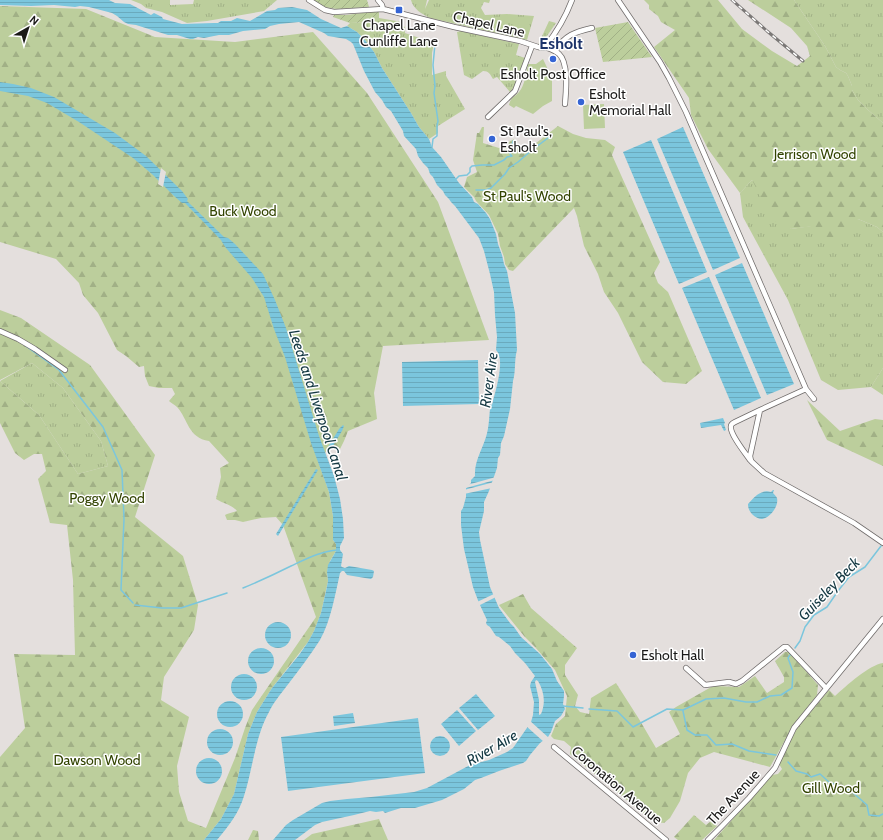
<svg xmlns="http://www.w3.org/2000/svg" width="883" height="840" viewBox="0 0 883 840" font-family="Cabin,sans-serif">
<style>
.grass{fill:url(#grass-tufts)}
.forest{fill:url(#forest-firs)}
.park{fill:#bcce9c}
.garden{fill:url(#garden-furrows)}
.water{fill:url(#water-rules);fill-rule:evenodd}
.pier{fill:#e4dfdd}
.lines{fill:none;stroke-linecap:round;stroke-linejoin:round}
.stream{stroke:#7bc6dd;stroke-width:1.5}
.street-casing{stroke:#706c6b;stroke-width:6}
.street{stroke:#fff;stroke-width:4.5}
.rail-casing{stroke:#7b7877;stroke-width:3}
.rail{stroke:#fff;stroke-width:1.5;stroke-dasharray:4.5;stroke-linecap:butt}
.poi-dot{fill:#3564d4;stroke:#fff;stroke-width:1.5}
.labels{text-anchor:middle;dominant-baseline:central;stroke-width:3;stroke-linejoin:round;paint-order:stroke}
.street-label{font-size:14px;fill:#1a1918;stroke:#fff}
.poi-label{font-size:14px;fill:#1a1918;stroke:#fff;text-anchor:start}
.park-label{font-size:14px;fill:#324300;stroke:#fff}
.water-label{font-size:15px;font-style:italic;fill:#163a44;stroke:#fff}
.quarter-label{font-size:16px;font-weight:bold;fill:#1c336a;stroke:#fff}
</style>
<defs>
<pattern id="grass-tufts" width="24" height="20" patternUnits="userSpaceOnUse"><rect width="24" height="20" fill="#bcce9c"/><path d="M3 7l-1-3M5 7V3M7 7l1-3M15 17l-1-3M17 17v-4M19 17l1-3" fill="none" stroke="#a1b086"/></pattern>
<pattern id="forest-firs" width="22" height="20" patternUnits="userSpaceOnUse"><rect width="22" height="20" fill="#bcce9c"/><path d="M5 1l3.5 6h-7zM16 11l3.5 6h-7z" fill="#a1b086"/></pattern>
<pattern id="garden-furrows" width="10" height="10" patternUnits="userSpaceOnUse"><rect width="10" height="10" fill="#bcce9c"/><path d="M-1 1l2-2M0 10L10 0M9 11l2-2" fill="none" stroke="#a1b086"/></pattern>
<pattern id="water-rules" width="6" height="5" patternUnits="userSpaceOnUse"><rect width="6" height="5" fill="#7bc6dd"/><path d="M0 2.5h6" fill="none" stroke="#6aaabd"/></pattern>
</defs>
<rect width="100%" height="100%" fill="#e4dfdd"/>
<path class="grass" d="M131,0H170V5L193,4L194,0H277L264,11L207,21L187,23L162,12L146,8L141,4Z
M411,0H427L425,9L429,0H490L489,3L484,2L481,8L485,15L507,14L534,16L527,40L430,18C422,14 413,9 411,0Z
M794,0H883V123L867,109L858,100L852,90V86L848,76L846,73L840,70L836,67L825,46Z
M379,18L402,22L401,25L405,27V33L434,43L432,53V75L446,71V76L465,109L438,126V133L429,139L419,127L411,113L382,68L374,52L365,40L357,32L347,26L350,23L379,22Z
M549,21L556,23L542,43L538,45Z
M461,31L519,44L516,55L525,58C521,68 518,84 510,92L497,77L493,79C490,74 489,71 483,71L472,79L464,75L457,32Z
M752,180L791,229L858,219L877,227L883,232V368L871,387L838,390L821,380L788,300L743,217L740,193Z
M32,363L63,388L101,441L108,466L78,474L39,415L0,381Z"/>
<path class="forest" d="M644,0H718L742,29L772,51L797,66L810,56L807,46L791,28L748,0H794L825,46L836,67L840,70L846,73L848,76L852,86V90L858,100L867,109L883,123V232L877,227L858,219L828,244L814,226L791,229L773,220L752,180L740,193L708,149L691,115L689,98L654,47L675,30L661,22L658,16L649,9V5Z
M0,6L86,9L155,37L235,42L313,32L367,93L438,202L489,340L383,346L374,393L377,419L348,431L344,441L339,451L331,446L318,461L329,492L333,516V540L336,544V551L330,561L327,572L328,581L321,613L314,631L308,642L272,688L257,712L248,734L234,794L221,819L204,840H0V757L25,728L14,654L75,655L73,580L67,525L50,523L38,479L46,471L42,454H34L24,460L15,453L0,423V381L39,415L78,474L108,466L101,441L63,388L32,363L0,380V310L21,318L90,365L155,455L135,517L183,556L198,605L194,630L164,677L161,700L189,717L177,766L179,792L188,821L206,828L235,758L245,728L252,710L316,617L283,525L276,517L261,518L243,522L235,520H227L225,515L227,514L237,511C231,504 224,504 216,499L221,477L220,468L229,463L209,441C188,438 188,419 177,407C175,405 171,403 169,401L175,394L172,388H159L149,386L145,376L144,366L139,367L126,356L117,350L98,313L83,295L79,283L56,259L0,242Z
M558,126L573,134L586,138L605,140L615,147L612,155L660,262L654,273L658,283L668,292L702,371L686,384L663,382L642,362L618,313L604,292L598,274L584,246L577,216L574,208L513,271L509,270L505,264L504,257L500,246L498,234L489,215L476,201L474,197L464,187L467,177L477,172L473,160L477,133H479L482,127H484L483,143L499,148L514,139L522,154Z
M883,368V395L871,387Z
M807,400L840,431L875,419L883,420V466L827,440Z
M523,594L531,608L577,648L565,665V675L578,695L575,706L580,712L589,714L591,698L616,683L639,719L656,748L680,734L669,712L676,707L713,686L739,687L755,676L767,693L784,682V677L775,661L785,652H789L818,685L817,695L793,726L770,767L714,752L700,758L688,773L680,801L670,818L664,823L657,822L647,816L570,754L571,747L564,741L554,739L551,736L556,724L565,716L567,696L555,670L535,647L524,636L499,605Z
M883,663V840H714L772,775L778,774L782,769L779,764L797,728L829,690L835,696C846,686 869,665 883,663Z
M694,815L706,825L711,821L717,826L702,840H678L674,837Z
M379,819L388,840H304L312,834Z
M253,830L258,831L259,840H248Z"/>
<path class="park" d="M543,59L552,78V101L543,106L533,114L516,106L514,108L509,105C512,95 514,98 519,92C525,85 526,73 528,64H536Z
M604,104L605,128L584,129L583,105Z"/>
<path class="garden" d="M313,0H367L369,7L337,9L324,7Z
M379,11V22L350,23L333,17L334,15H346Z
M628,22L652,57L603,62L595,28Z"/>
<path class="water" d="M0,0H109L115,3L130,4L151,15L154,13L162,17L163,19L182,24L214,23H218L221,21H231L237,18L250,21L267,11L275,10L278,8L292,7L307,10L321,19L341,28L347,26L357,32L365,40L374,52L382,68L411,113L419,127L429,139L432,147L441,157L459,183L472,197L474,202L478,204L486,213L490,219L496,234L498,244L502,255L504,264L507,271L515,313L517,350C514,361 516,371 513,381L510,409L504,436L501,443L500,455L498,458L497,468L489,491L484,502V511L479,532L480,540L490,587L499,608L510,623L514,627L521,637L540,654L552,669L557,681L564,691V696L563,704L565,709L561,716L555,721L551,732L548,737L540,743L530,755L526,761L523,763L499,771L481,778L475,780L464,789L442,800L415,808H401L385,813L383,811L376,812L370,811L354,815L322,822L315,825L295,840H273L286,825L293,820L322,803L330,801L347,799L371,797L414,792L427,788L470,765L489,760L507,752L513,748L531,722L533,715L534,702L530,686L531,682L535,676L525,663L515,653L510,646L499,637L496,636L490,627L487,625L486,623L487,620L479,603L473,587L464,549L461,525V511L463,508L466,497V488L471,483V480L475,476C474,462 482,450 486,437C489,428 489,418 490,409L486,406L488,404L492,405C495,392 506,360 496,350L497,337L495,315L494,292L490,274L484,251L479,238L455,206L451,202L449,199L445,195L443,191L437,185L433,177L430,174L428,168L423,163L418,156L416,149L404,136L403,131L391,111L386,107L382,100L375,92L364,71L353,44L351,42L346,39L328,36L324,33L299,22L279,24L270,26L265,29L243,31L229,35H219L204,38L198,37L193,39H190L177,35H168L136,25L128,24L124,22L117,16L112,13L89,7L80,6L75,7L54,5L31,6L0,5ZM536,680L538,681C544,691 546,703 541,714L539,715V700L535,682Z
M0,82L13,84L31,88L54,97L115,133L146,156L182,191L188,199L187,201L224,237L228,238L235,244L263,274L275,300L286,328L319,436L334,476L340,499L343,519L344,538L340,546V550L343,554L341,566L342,567L345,568L349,566L372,570L374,571L373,577L371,579L347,575L344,571H342L340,573C335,595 331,620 320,640C310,656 298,671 286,687C280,695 273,703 269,712C255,737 253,768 244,796C239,813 228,827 217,840H204L221,819L234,794L248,734L257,712L272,688L299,655L308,642L314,631L321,613L326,591L328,581L327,572L328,565L336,551V544L333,540V516L329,492L311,443L285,357L274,329L264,297L252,278L226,248L222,242L221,240L185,203H182L173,195L153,175L133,158L79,122L47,103L28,96L0,91Z
M683,127L740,258L713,270L657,139Z
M651,140L707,272L679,284L623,152Z
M742,263L794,384L767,395L715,275Z
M709,277L761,398L734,410L682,288Z
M478,360L479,404L403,406L402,362Z
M723,418L725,423L724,424L726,430L724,431L721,425L701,428L700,423Z
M343,425L344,426L342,431L331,449L328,447L339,429Z
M316,469L318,470L278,536L276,534Z
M773,490H774L773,493C774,494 776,496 777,498C779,506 770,518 762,519C759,519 755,517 753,515C750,512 748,509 748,504C754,497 761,489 771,492Z
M265 635a13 13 0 1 1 26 0a13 13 0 1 1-26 0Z
M248 661a13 13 0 1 1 26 0a13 13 0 1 1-26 0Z
M231 687a13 13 0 1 1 26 0a13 13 0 1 1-26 0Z
M476,694L495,716L478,730L459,708Z
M217 714a13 13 0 1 1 26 0a13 13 0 1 1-26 0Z
M457,710L476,731L459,746L441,724Z
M353,713L355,723L334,726L333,716Z
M418,718L425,773L288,791L281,737Z
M207 742a13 13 0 1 1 26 0a13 13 0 1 1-26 0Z
M430 746a10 10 0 1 1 20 0a10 10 0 1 1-20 0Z
M196 771a13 13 0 1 1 26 0a13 13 0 1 1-26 0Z"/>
<path class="pier" d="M161,168L166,172L163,187L158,184Z
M496,477L495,480L466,488V486L467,485Z
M494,482L492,488L464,494V490Z
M494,594L496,597L478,606L477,602Z
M529,720L549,738L544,742L526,726Z"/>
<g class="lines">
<path class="stream" d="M432,147L433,139L437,136V126L438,121L434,93L435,86L433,65L435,44
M456,179L459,176L467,175L470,172V168L472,166L482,165H494L504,160L507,157L512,156L510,154L513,141
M476,190H486L491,188L505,174L509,168L518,162L532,150L552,135
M23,344L59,370L103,427L122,470L124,519L121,590L133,603
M243,588C260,581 275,574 291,566C306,559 321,551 338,550
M135,605L162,608H181L227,593
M795,648L800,641L805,627L814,615L827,607L838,591L849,577L865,567L881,546
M563,706L583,708
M589,709L617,711L633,727L667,709L683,710L706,699L724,698L746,702H757L770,696L781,695L792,688L793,672L788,658L790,655
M683,711L687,730L695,735H707L716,745L732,744L749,751L776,755
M788,762L796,771L807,774L811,777L820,774L829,782L851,791L867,805L869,815L879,816L883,814"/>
<defs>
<path id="street" d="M309,0L325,10L334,12L383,9L454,27L520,41L538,47L543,48L545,47C550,49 556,51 559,54C569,63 566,92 565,104
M378,0L382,5L383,9
M618,0L660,62L669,78L686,112L806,389L814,399
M545,47C556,33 566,16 572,0
M555,51C565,35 575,32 592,28
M488,117L515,91L532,46
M0,331L18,339L35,349L65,370
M806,389L760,410L750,456L751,461L764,473L854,523L883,543
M750,460C746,454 729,433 731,426C731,424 733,423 735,422L760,410
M686,668L705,685L729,682L736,684L742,681L784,647H787L826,688
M554,747L666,840
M708,840L722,826L749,798L775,768L794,728L883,619"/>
</defs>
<use href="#street" class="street-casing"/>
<use href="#street" class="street"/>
<defs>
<path id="rail" d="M732,0L767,31L803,61"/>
</defs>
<use href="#rail" class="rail-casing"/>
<use href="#rail" class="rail"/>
</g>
<g class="poi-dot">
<rect x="395" y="6" width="8" height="8" rx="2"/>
<circle cx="553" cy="59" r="4"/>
<circle cx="581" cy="102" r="4"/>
<circle cx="492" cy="139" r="4"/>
<circle cx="633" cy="655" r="4"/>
</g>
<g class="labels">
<g class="street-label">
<text transform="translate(489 24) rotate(13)">Chapel Lane</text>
<text transform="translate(617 785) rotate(40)">Coronation Avenue</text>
<text transform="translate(733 797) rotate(-47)">The Avenue</text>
</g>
<g class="poi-label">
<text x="399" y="25" text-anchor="middle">Chapel Lane<tspan x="399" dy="16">Cunliffe Lane</tspan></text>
<text x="553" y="74" text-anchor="middle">Esholt Post Office</text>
<text x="589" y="94">Esholt<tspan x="589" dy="16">Memorial Hall</tspan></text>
<text x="500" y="131">St Paul's,<tspan x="500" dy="16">Esholt</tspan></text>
<text x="641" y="655">Esholt Hall</text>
</g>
<g class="park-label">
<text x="815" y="154">Jerrison Wood</text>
<text x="527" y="196">St Paul's Wood</text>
<text x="243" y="211">Buck Wood</text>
<text x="107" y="498">Poggy Wood</text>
<text x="97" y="760">Dawson Wood</text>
<text x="831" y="788">Gill Wood</text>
</g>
<g class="water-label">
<text transform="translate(489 380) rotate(-82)">River Aire</text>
<text transform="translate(318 405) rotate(72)">Leeds and Liverpool Canal</text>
<text transform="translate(829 589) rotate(-46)">Guiseley Beck</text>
<text transform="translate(492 748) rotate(-30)">River Aire</text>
</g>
<g class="quarter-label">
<text x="561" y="43">Esholt</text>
</g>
</g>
<g transform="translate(28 28) rotate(39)" stroke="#ffffff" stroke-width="3" paint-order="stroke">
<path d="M0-3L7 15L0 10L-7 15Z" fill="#1a1918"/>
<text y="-6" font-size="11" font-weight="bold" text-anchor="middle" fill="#1a1918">N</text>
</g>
</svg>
